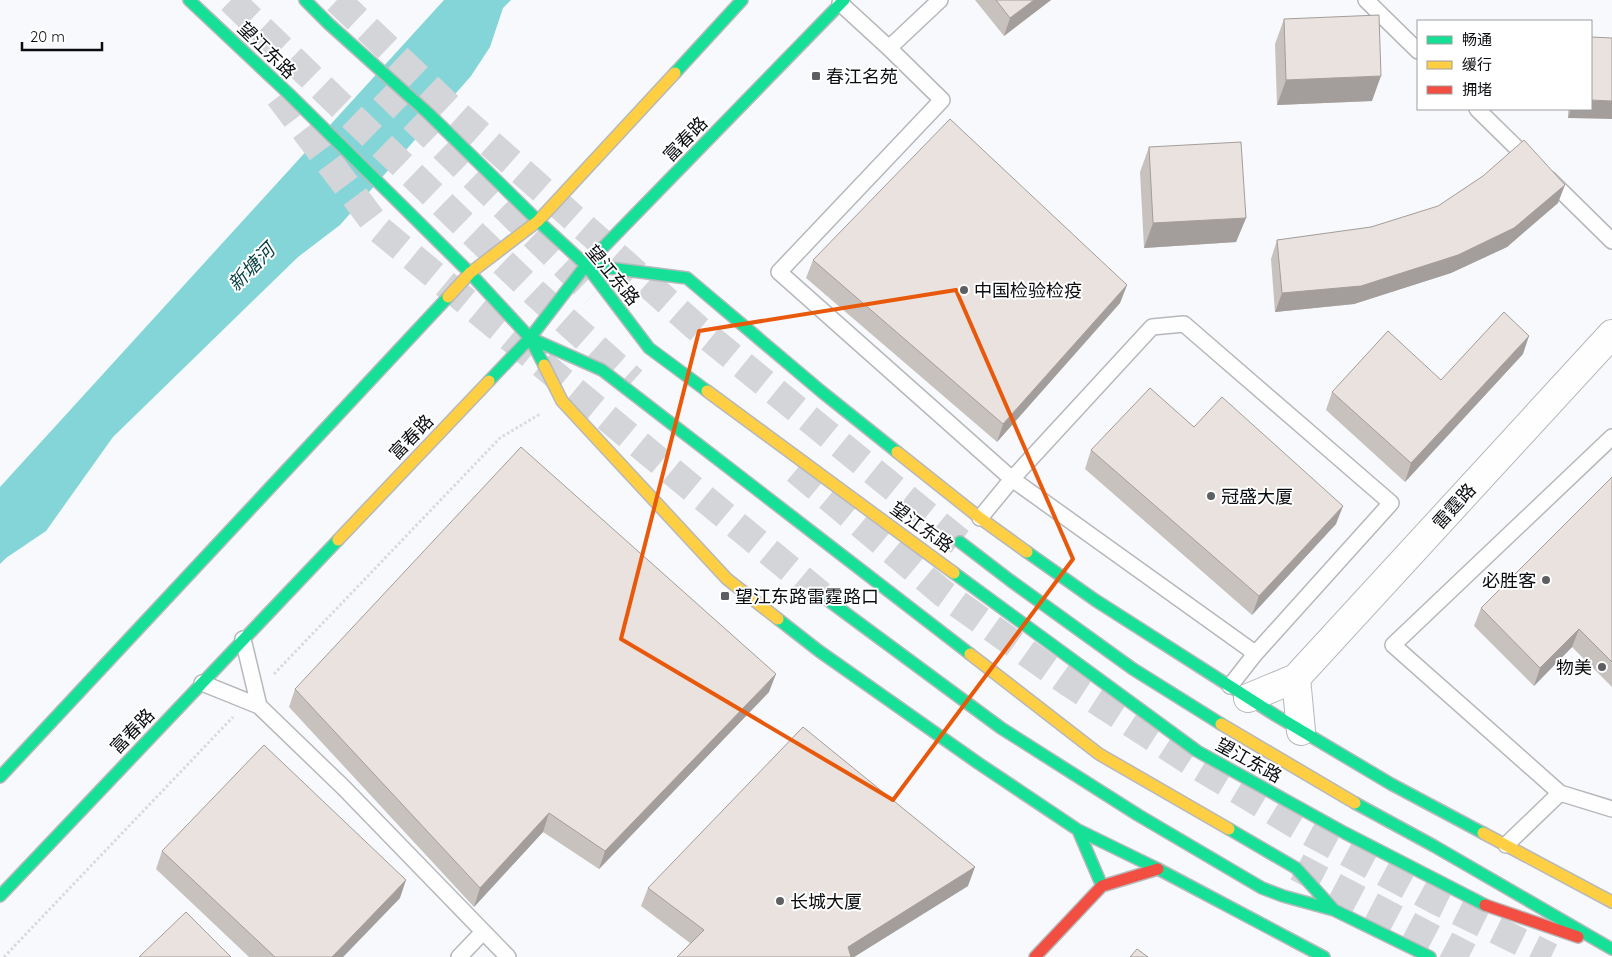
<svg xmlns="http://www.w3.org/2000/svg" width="1612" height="957" viewBox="0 0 1612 957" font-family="Quicksand,'Noto Sans SC',sans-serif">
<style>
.water{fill:#84d5d8}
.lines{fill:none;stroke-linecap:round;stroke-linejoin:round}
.highway-tunnel{stroke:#d3d5d8;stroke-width:28;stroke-dasharray:28 14;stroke-linecap:butt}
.lane-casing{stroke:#b6b8bb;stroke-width:18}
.street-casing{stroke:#b6b8bb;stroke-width:30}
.fast-casing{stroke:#b6b8bb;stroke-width:14}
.slow-casing{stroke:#b6b8bb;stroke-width:14}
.jam-casing{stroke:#b6b8bb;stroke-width:14}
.path{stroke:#d9dadb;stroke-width:3;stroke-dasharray:2.5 2.5;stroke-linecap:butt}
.lane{stroke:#fefeff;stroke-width:15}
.street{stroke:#fefeff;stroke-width:28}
.fast{stroke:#16e098;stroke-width:11}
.slow{stroke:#ffcf43;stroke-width:11}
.jam{stroke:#f24e42;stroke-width:11}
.wall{fill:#c8c2bf}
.shaded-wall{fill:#a39e9b}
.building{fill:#e9e2de;stroke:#a39e9b}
.marked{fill:none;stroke:#e8590c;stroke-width:4;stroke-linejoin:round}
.poi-dot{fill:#5d5f62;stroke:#fff;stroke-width:2}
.labels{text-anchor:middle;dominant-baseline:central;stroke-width:4;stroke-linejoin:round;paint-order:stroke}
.street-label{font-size:18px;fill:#0a0c0f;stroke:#fff}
.poi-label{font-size:18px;fill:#0a0c0f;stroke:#fff;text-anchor:start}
.water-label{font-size:19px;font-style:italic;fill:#073e40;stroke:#fff}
</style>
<rect width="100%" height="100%" fill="#f7f9fc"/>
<path class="water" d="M444,0H511L503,8L490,47L471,76L340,225L298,257L113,437L46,531L6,558L0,564V487Z"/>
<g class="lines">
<path class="highway-tunnel" d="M231,0L535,293L633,381
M337,0L457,114L696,327L960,542
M383,89L594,294
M279,96L380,230L821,595
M796,470L944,594L1069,683L1191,762L1298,826L1435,900L1551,957
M1297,867L1469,957"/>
<defs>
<path id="lane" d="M1366,0L1418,51
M840,3L889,48L942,100L779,272L1012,479L980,518
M889,48L940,0
M1477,109L1530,161
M1549,179L1612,241
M1612,437L1393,645L1560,793L1612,809
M243,639L259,706
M202,683L259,706L343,787L508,957
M1230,686L1255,654L1391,503L1184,324L1152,327L1012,479L1248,648L1255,654
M1506,845L1560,793
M459,957L483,932"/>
<path id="street" d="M1296,678L1301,731
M1248,698L1296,678L1612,334"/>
<path id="fast" d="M189,0L289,94L470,273L530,338L544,365
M305,0L329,24L429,114L538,221L586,265L649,348L707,391
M675,73L742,0
M586,265L687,278L822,392L897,452
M530,338L602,370L970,654
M489,381L530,338L586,265L844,0
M960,542L1011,581L1133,669L1221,724
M1027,552L1095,600L1275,715L1391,784L1483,833
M954,573L1197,751L1345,833L1485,905
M821,595L1001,728L1138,815L1262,888L1283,896L1334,910
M778,619L819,651L978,763L1078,830L1158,869L1324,957
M0,777L448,297
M1355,803L1434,846L1612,949
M1229,829L1296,868L1334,910L1430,957
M1078,830L1102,886
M0,896L338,540"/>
<path id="slow" d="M448,297L470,273L538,221L675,73
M544,365L562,401L727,579L778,619
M707,391L954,573
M897,452L980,518L1027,552
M338,540L489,381
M970,654L1099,754L1229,829
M1221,724L1355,803
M1483,833L1612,902"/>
<path id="jam" d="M1485,905L1578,937
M1035,957L1102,886L1158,869"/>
</defs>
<use href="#lane" class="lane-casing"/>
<use href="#street" class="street-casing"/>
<use href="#fast" class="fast-casing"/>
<use href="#slow" class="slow-casing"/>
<use href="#jam" class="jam-casing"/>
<path class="path" d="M274,674L500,438L540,414
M4,957L233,717"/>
<use href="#lane" class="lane"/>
<use href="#street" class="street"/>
<use href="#fast" class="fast"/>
<use href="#slow" class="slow"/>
<use href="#jam" class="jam"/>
</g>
<path class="wall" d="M975,0H1051L1004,36Z
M1284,19L1372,101L1277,105L1275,44Z
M1568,109H1591L1568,118Z
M1149,147L1246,218L1236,242L1144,248L1140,172Z
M1558,203L1507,247L1451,273L1354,304L1275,312L1271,259L1277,240Z
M813,260L1127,285L1120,303L997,442L806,278Z
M1523,354L1405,482L1326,410L1332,392L1441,380Z
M1194,427L1336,524L1252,615L1085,469L1091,450Z
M1612,477V687L1572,647L1534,686L1474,626L1481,608Z
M295,689L769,692L599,869L543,832L474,907L289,707Z
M162,851L400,898L343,957H249L156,869Z
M968,886L854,957H677L690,943L641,906L648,888Z"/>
<path class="shaded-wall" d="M1034,0H1051L1004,36L1010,18Z
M1381,76L1372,101L1277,105L1286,80Z
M1591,100L1612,101V119L1568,118L1571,109H1591Z
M1565,185L1558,203L1507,247L1451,273L1354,304L1275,312L1282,293Z
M1246,218L1236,242L1144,248L1153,223Z
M1127,285L1120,303L997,442L1003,424Z
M1529,336L1523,354L1405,482L1411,463Z
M1343,506L1336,524L1252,615L1259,596Z
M1579,629L1572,647L1534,686L1540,668Z
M776,674L769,692L599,869L605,851Z
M549,813L543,832L474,907L480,888Z
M975,867L968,886L854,957H844L848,947Z
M406,880L400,898L343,957H332Z"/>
<path class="building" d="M996,0H1034L1010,18Z
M1379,15L1381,76L1286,80L1284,19Z
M1591,37L1612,38V101L1591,100Z
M950,119L1127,285L1003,424L813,260Z
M1524,140L1565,185L1514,228L1458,255L1361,286L1282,293L1277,240L1371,227L1438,206L1483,176Z
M1241,142L1246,218L1153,223L1149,147Z
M1504,312L1529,336L1411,463L1332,392L1388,331L1441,380Z
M1150,388L1194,427L1222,397L1343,506L1259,596L1091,450Z
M521,447L776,674L605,851L549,813L480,888L295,689Z
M1612,477V662L1579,629L1540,668L1481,608Z
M803,727L975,867L848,947L851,957H677L704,930L648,888Z
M264,745L406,880L332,957H275L162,851Z
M186,912L231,957H139Z
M1137,949L1148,957H1130Z"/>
<path class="marked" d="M956,290L1073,559L893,800L621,639L699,331Z"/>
<g class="poi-dot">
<rect x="811" y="71" width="10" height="10" rx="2.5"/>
<circle cx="964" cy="290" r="5"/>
<circle cx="1211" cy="496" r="5"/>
<circle cx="1546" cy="580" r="5"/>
<rect x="720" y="591" width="10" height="10" rx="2.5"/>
<circle cx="1602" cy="667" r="5"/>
<circle cx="780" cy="901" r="5"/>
</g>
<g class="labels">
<g class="street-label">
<text transform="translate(267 50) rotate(44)">望江东路</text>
<text transform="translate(685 139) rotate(-46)">富春路</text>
<text transform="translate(613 275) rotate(50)">望江东路</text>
<text transform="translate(411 437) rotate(-46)">富春路</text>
<text transform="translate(1454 506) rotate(-48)">雷霆路</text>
<text transform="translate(922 527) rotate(36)">望江东路</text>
<text transform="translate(132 731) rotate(-46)">富春路</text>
<text transform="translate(1249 760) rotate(29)">望江东路</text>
</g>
<g class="poi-label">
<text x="826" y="76">春江名苑</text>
<text x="974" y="290">中国检验检疫</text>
<text x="1221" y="496">冠盛大厦</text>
<text x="1536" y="580" text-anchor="end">必胜客</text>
<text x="735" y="596">望江东路雷霆路口</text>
<text x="1592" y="667" text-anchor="end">物美</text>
<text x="790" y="901">长城大厦</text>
</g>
<g class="water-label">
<text transform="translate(251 267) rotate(-46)">新塘河</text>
</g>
</g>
<rect x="1417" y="20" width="175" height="90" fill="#ffffff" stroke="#9d9e9f"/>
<rect x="1427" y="36" width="25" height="8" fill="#16e098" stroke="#9d9e9f"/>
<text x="1462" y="45" font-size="15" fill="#0a0c0f">畅通</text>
<rect x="1427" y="61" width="25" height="8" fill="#ffcf43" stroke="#9d9e9f"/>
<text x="1462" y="70" font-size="15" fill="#0a0c0f">缓行</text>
<rect x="1427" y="86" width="25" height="8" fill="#f24e42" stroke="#9d9e9f"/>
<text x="1462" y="95" font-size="15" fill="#0a0c0f">拥堵</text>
<path d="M22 42v8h80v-8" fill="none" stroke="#0a0c0f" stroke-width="2.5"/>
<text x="30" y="42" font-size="15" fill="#0a0c0f" stroke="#ffffff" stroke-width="4" paint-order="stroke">20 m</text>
</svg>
